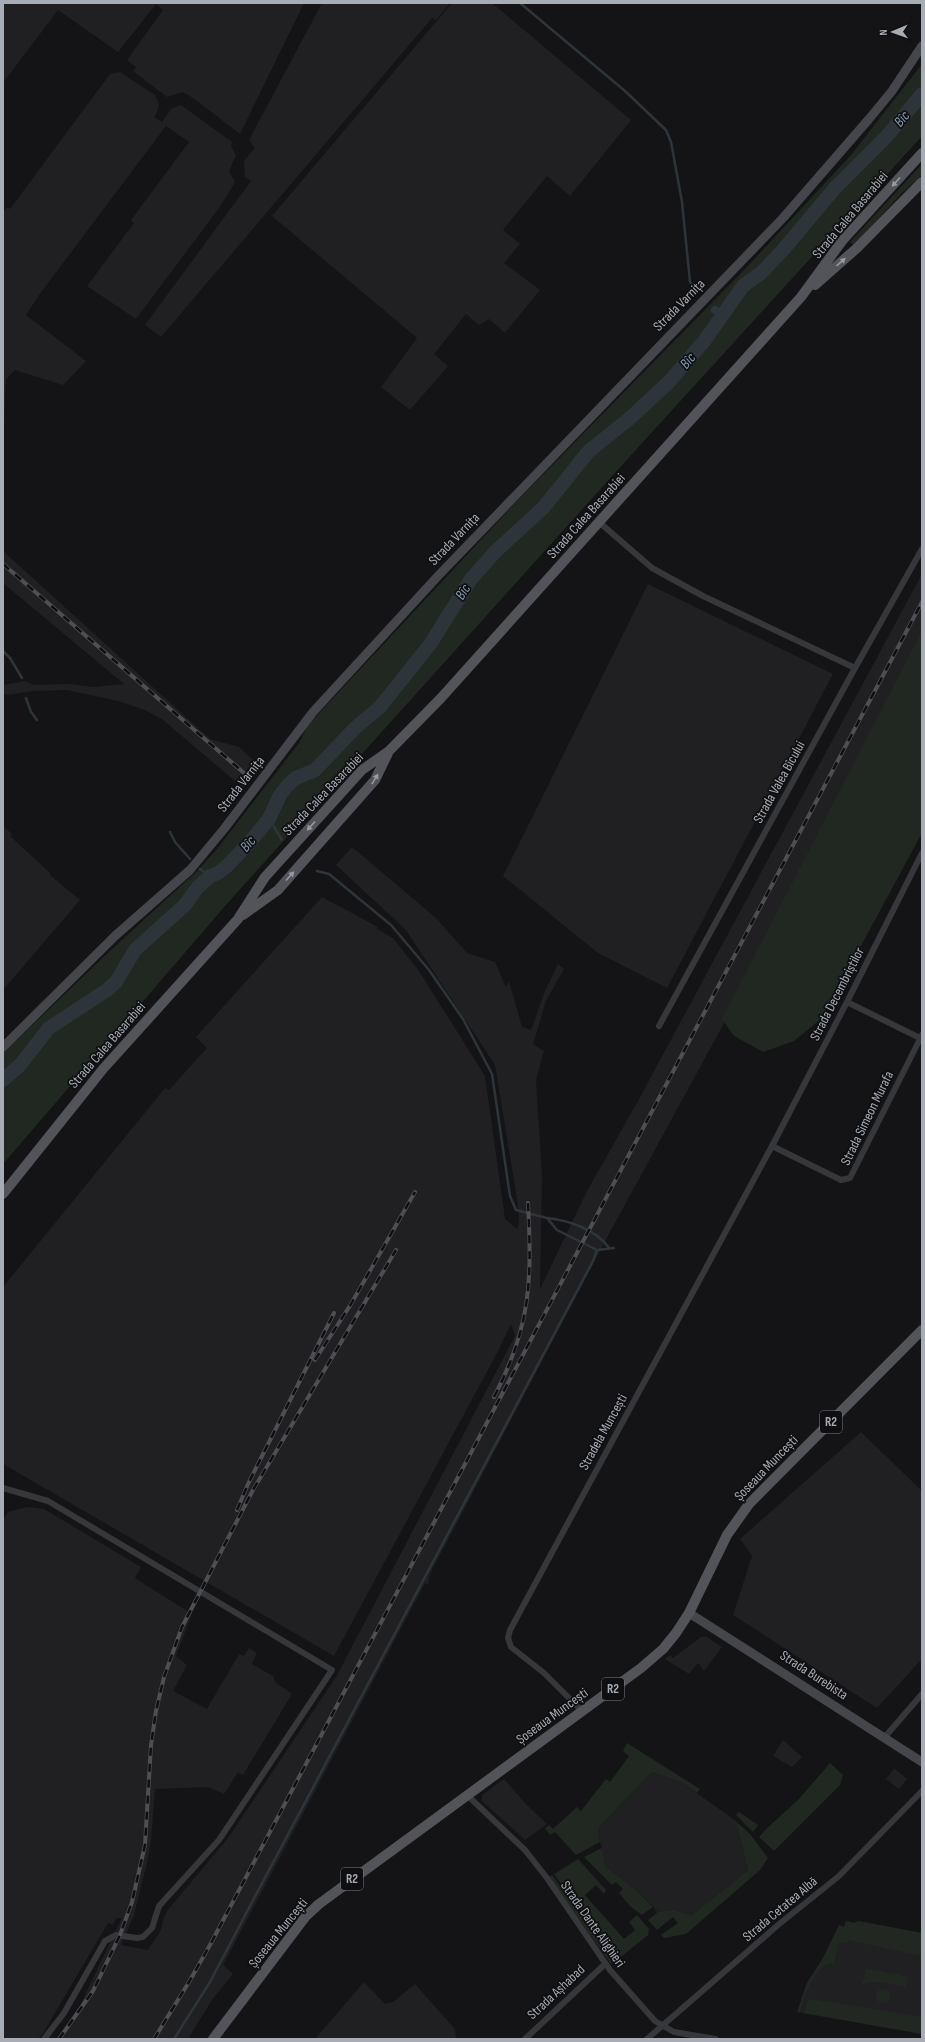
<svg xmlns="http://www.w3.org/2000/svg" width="925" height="2042" viewBox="0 0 925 2042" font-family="'Sofia Sans Condensed',sans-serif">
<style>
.built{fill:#202023}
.green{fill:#212821}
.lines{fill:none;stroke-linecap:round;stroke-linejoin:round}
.stream{stroke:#2d353b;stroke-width:2.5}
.canal{stroke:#2d353b;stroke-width:8}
.river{stroke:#2d353b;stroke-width:14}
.street{stroke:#36373b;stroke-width:6}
.secondary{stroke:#44464b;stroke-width:9}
.primary{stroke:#525459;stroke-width:10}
.rail-casing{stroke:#4d4f54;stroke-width:4}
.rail{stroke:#0f0f11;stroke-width:2.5;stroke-dasharray:8;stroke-linecap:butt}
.oneway{fill:#969aa3}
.labels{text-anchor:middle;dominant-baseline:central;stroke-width:3.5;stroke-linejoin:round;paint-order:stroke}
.shield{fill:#0f0f11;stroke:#797d84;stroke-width:1}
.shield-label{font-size:13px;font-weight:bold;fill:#a7acb5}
.street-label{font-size:14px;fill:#a7acb5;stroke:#0f0f11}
.water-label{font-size:15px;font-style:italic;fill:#809aae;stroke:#0f0f11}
</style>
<rect width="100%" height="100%" fill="#141416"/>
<path class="built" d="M3,3H304L240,134L193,98L183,92L167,97L133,71L136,67L127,60L163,10L156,4L118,52L58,10L3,83Z
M322,3H450L436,20L432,18L161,337L145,325L251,181L245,177L244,161L255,148L249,140Z
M452,3H492L631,120L570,196L547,176L503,230L520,244L504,263L540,290L505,333L489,319L479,325L466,314L434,354L448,366L410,410L381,387L417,338L272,216Z
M120,72L155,95L159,104L158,110L154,117L162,122L172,108L181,105L232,142L231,146L236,155L229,171L235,182L222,204L136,319L87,286L134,223L131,220L189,142L166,126L39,295L26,315L86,361L63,385L15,370L6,379L3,449V213L7,207L10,209L110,74Z
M3,551L210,739L239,747L262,768L243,788L162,719L145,710L118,701L67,690L33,691L7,695L3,693V685L25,681L34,685L69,684L94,687L124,684L3,583Z
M922,574V648L823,842L609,1234L430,1574L428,1585L425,1583L223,1965L233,1974L212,2000L188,2039H57L82,2005L81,2003L122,1918H116L113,1925L108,1923L42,2035L37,2039H3V1520L8,1512L27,1507L44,1509L141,1567L135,1578L192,1614L176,1656L187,1665L173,1691L207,1709L239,1654L244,1656L249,1648L257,1653L252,1664L273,1676L275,1682L292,1694L243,1775L238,1772L224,1794L208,1787L155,1789L151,1840L147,1863L134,1915L121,1945L148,1950L161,1930L163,1920L167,1911L228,1838L336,1677L515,1336L511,1324L498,1351L334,1656L3,1464V1287L165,1088L169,1090L207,1048L196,1037L322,897L378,927L377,929L393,938L419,971L485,1076L505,1219L517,1229L519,1222L517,1199L495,1065L406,930L336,865L352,847L436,918L467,953L495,962L506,987L509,981L522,1027L531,1030L545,991L558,964L564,969L546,1001L533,1044L544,1051L536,1080L542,1175L540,1289L586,1193L639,1099Z
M648,584L833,674L667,988L598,953L503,876Z
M3,826L12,834L10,836L50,873V875L80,900L3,990Z
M861,1432L922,1491V1659L877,1708L733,1615L752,1556L740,1539Z
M701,1637H707L722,1647L704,1671L698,1663L689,1674L665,1659L670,1655L673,1658Z
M783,1740L802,1757L792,1767L773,1756Z
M894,1768L907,1779L899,1789L886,1779Z
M652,1772L681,1782L732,1818L737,1824L748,1870L692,1915L673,1910L659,1912L637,1891L605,1866L602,1848L598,1835L599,1827Z
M504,1779L526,1804L547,1824L525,1840L482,1801V1795Z
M846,1921L854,1923L858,1921L922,1933V2034L797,2012L807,1983L823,1958L839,1925L844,1927Z
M364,1982L385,2004L393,2002L415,1984L455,2029L456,2039H315Z"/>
<path class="green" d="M922,64V136L623,464L225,906L3,1164V1053L111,950L197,871L217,849L299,743L308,725L519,499L746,268L851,155Z
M922,164V175L902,193L854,245L850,242Z
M922,631V833L822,1018L794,1041L763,1052L734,1036L722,1019Z
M627,1743L700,1789L697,1793L681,1782L652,1772L599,1827L598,1835L600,1842L576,1855L555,1832L550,1835L545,1828L549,1825L553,1829L577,1807L581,1811L606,1779L610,1782L629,1756L623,1751Z
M830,1763L843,1775L840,1785L774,1851L759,1837L765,1830L799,1799Z
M739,1812L758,1825L753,1832L736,1815Z
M732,1818L750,1834L768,1858L760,1870L686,1934L664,1938L661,1935L678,1923L673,1917L657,1930L648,1920L657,1913L653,1907L642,1915L630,1906L619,1893L623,1889L616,1882L612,1885L584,1857L602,1848L605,1866L637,1891L658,1912L673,1910L692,1915L748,1870L737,1825Z
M578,1859L606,1890L604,1894L596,1885L585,1895L624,1939L635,1930L629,1922L637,1915L649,1929L648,1935L617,1960L554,1874Z
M552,1875L613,1961L611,1964L549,1877Z
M846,1921L854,1923L858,1921L922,1933V1956L848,1940L847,1943L839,1942L834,1963C815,1963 804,1997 800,2012H797L807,1983L823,1958L839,1925L844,1927Z
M866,1968L908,1977L906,1987C892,1985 875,1978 862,1985Z
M876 1996a7 7 0 1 1 14 0a7 7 0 1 1-14 0Z
M811,1999L922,2017V2034L804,2013L807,2002Z"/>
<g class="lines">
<path class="stream" d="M520,3L625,91L666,130L671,142L682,202L690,282L696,291
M3,651L10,658L22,678
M26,698L31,712L37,720
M269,819L282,840
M170,832L175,842L190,859
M200,869L210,876
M547,1218C568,1220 597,1230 609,1248
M597,1250L614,1248
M174,2039L210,1982L251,1904L593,1261L597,1250L557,1230L547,1218L516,1210L510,1196L492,1074L463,1019L429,970L391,925L329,874L317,871"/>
<path class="canal" d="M715,310L722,316"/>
<path class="river" d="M3,1080L20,1065L49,1028L107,990L116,982L135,950L185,905L197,888L210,876L218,873L227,866L248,844L269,819L280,795L288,785L296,778L315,770L355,728L380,707L431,643L471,579L496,551L543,508L589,451L629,419L670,381L705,340L743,286L761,273L783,250L835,188L887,136L922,94"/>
<path class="street" d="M599,522L652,568L703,596L855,668
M847,1002L922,1039
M659,1026L855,668L922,549
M772,1146L841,1180L850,1178L922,1035
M3,1488L48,1501L332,1670L219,1840L159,1906L152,1928L143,1937L137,1938L116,1935L105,1941L64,2013L44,2039
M582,1711L544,1673L511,1647L508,1638L510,1630L772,1146L847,1002L922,853
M884,1738L922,1694
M467,1795L525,1850L547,1878L610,1970L655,2021L674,2032L716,2039
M525,2039L605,1964
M647,2039L778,1925L839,1876L922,1791"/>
<path class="secondary" d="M3,1047L115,936L190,870L224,829L313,712L438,576L783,218L869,119L892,91L922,46
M689,1613L922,1762"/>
<path class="primary" d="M815,285L857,248L922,182
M243,915L278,890L292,874L375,780L388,753
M3,1194L103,1069L238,919L265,877L362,770L389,751L441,698L801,297L842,241L922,153
M213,2039L306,1916L319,1904L641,1668L663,1649L676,1633L689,1613L727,1535L749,1504L922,1330"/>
<defs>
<path id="rail" d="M3,564L244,773
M315,1360L351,1304L415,1192
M494,1397C531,1326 532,1282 528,1203
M237,1510L248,1484L334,1313
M59,2039L93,1991L120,1935L132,1902L145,1845L151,1745L156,1711L164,1677L182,1627L253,1490L396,1250
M154,2039L189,1982L210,1945L922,602"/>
</defs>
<use href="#rail" class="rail-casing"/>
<use href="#rail" class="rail"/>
</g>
<defs><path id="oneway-solid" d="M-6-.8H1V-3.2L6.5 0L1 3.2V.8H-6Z"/></defs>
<g class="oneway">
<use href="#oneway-solid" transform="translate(896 182) rotate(132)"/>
<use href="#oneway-solid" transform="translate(841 262) rotate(-41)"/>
<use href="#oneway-solid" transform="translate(375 779) rotate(-58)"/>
<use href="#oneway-solid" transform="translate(311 826) rotate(132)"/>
<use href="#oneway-solid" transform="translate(290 876) rotate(-48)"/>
</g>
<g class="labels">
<g class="shield">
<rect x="820" y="1411" width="22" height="22" rx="3"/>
<rect x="602" y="1678" width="22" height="22" rx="3"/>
<rect x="341" y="1868" width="22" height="22" rx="3"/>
</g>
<g class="shield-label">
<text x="831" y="1422">R2</text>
<text x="613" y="1689">R2</text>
<text x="352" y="1879">R2</text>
</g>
<g class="street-label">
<text transform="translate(850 215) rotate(-50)">Strada Calea Basarabiei</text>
<text transform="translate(679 305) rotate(-45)">Strada Varnița</text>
<text transform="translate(586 516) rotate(-48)">Strada Calea Basarabiei</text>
<text transform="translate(454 539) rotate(-46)">Strada Varnița</text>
<text transform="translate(779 782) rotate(-61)">Strada Valea Bîcului</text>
<text transform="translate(241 784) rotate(-52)">Strada Varnița</text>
<text transform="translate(323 794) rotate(-46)">Strada Calea Basarabiei</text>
<text transform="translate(837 994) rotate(-63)">Strada Decembriștilor</text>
<text transform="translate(107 1045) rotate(-49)">Strada Calea Basarabiei</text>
<text transform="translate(867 1118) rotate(-64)">Strada Simeon Murafa</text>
<text transform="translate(603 1432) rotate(-61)">Stradela Muncești</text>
<text transform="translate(766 1468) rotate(-46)">Șoseaua Muncești</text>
<text transform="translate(814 1675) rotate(33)">Strada Burebista</text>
<text transform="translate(552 1716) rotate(-36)">Șoseaua Muncești</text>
<text transform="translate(780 1909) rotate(-40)">Strada Cetatea Albă</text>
<text transform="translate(593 1924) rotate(55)">Strada Dante Alighieri</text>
<text transform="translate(278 1933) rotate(-51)">Șoseaua Muncești</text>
<text transform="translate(556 1992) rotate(-43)">Strada Așhabad</text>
</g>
<g class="water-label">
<text transform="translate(902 119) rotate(-50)">Bîc</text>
<text transform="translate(688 361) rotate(-50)">Bîc</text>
<text transform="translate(463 592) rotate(-58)">Bîc</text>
<text transform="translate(248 844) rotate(-49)">Bîc</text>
</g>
</g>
<rect width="925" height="2042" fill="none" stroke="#a7acb5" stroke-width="8"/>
<g transform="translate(893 32) rotate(268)" stroke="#0f0f11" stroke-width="3" paint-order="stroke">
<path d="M0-3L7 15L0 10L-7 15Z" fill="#a7acb5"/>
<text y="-6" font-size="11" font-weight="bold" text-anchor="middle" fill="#a7acb5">N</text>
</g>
</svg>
